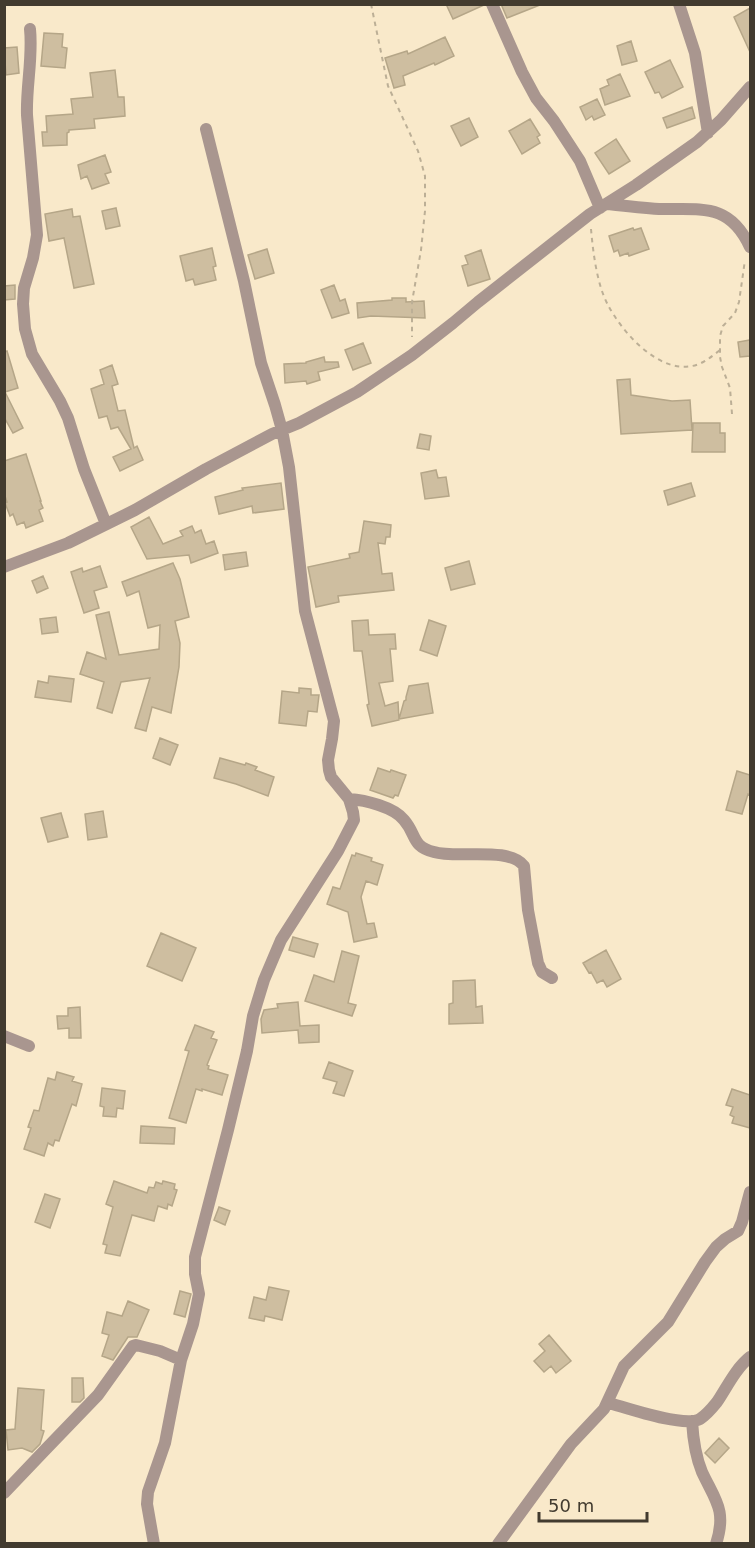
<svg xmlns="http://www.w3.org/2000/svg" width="755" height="1548" viewBox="0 0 755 1548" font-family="'DejaVu Sans',sans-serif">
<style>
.building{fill:#cebea0;stroke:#b5a688;stroke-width:1.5}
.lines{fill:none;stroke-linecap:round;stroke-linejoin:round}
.path{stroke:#bcaf96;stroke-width:2;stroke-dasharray:4.5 4.5;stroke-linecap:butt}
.minor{stroke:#a9968f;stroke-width:12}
</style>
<rect width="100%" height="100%" fill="#f9e9ca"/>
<path class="building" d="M446,4H484V5L453,19Z
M501,4H540V5L507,18Z
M750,8V52L734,17Z
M44,33L63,34L62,47L67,48L65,68L41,66Z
M445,37L454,56L435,65L434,63L403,76L405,85L394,88L385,58L407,51L408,54Z
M631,41L637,61L622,65L617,46Z
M17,47L19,73L6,75L4,48Z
M670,60L683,87L662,98L659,92L655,93L645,72Z
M115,70L118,97H124L125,116L94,119L95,128L69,130V132L67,133V145L43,146L42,132H47L46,116L73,114L71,99L93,97L90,73Z
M620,74L630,96L605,105L600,89L609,85L607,80Z
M597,99L605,115L594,120L592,116L586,120L580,107Z
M692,107L695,118L667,128L663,118Z
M469,118L478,137L461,146L451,126Z
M530,119L540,135L537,137L540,143L522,154L509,131Z
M616,139L630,161L609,174L595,153Z
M105,155L111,172L105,174L109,183L92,189L87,176L81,179L78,165Z
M116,208L120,226L106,229L102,211Z
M72,209L73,217L80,216L94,284L74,288L64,238L49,241L45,214Z
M633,228L634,230L641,228L649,249L629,256L628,253L620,256L618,250L614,252L609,236Z
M212,248L216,266L213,267L216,280L195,285L193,279L186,281L180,256Z
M267,249L274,273L255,279L248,255Z
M481,250L490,279L468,286L462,266L468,264L465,256Z
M15,285V299L4,300V286Z
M334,285L340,301L345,299L349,313L332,318L321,290Z
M392,298H406V302L424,301L425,318L371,316L358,318L357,303L392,300Z
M750,340V356L740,357L738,342Z
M363,343L371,363L353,370L345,350Z
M7,351L18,388L5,392L23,428L13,433L4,417V352Z
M324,357L325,362H338L339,367L318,372L320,380L307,384L306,381L285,383L284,364L306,363V362Z
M112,365L118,384L112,386L118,411L125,410L134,448L137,446L143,460L120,471L113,457L131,449L118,427L111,429L107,416L99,418L91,389L104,384L100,370Z
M630,379L631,395L672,401L690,400L692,430L621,434L617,380Z
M693,423H720V433H725V452H692Z
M420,434L431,436L429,450L417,448Z
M26,454L41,501H40L43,508L39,510L43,521L26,528L24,522L17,525L13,514L10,516L5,503L7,502L4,493V461Z
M436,470L438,478L446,477L449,496L425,499L421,473Z
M281,483L284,509L253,513L252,506L219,514L215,497L243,490L242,488Z
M691,483L695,496L668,505L664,491Z
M149,517L163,544L183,536L180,531L192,526L195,533L201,530L206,544L214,541L218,553L191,563L189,555L147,559L131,527Z
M364,521L391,525L390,537H386L385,544L378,543L382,574L392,573L394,590L338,596L339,602L316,607L308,567L350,558L349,554L359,552Z
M246,552L248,566L225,570L223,555Z
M469,561L475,584L451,590L445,568Z
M173,563L180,579L189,617L175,621L180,643L179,667L171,713L152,707L146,731L135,728L150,678L121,682L112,713L97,708L104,682L80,674L87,652L106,659L96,615L109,612L119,655L159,649L160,625L148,628L139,591L127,596L122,582Z
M100,566L107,587L94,591L99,608L84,613L71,572L82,568L83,572Z
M43,576L48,588L37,593L32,581Z
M56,617L58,632L42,634L40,619Z
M368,620L369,635L395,634L396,649H390L393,681L379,683L385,706L398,702L399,720L372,726L367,705L369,704L362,651H354L352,621Z
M429,620L446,626L437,656L420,650Z
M49,676L74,679L71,702L35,697L38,681L48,683Z
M428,683L433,713L399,719L404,701L406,700V697L409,686Z
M299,688L311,689V695H319L317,712L308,711L306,726L279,723L282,691L299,693Z
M160,738L178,745L170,765L153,758Z
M220,758L245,765L246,763L257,767L255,770L274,777L268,796L236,784L214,778Z
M378,768L390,772L391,770L406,775L398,796L395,795L393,798L370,790Z
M737,771L750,775V795L748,794L742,814L726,810Z
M103,811L107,837L88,840L85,814Z
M61,813L68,837L48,842L41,818Z
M356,853L372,858L371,861L383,865L377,885L366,881L361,897L367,924L374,923L377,937L354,942L348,912L327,904L333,887L340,889L352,855L355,856Z
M161,933L196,948L182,981L147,966Z
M293,937L318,944L314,957L289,950Z
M606,950L621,979L607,987L603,980L597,983L591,972L589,973L583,963Z
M342,951L359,956L348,1003L356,1005L352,1016L305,1001L314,975L334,982Z
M475,980L476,1007L482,1006L483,1023L449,1024V1004L453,1003V981Z
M298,1002L300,1026L319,1025V1042L299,1043L298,1030L262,1033L261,1019L264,1010L278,1008L277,1004Z
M80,1007L81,1038H69V1028L58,1029L57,1016H68V1008Z
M195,1025L214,1032L211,1038L217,1040L207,1065L209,1066L208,1069L228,1075L222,1095L202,1089V1091L196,1089L186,1123L169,1118L189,1051L185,1050Z
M329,1062L353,1071L344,1096L333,1093L337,1082L323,1078Z
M57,1072L74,1077L72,1081L82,1084L76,1106L72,1104L59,1141L55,1140L53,1146L48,1143L44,1156L24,1149L31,1128L28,1127L34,1110L39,1111L48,1078L55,1080Z
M102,1088L125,1091L123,1109L117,1108L116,1117L103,1116L104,1107L100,1106Z
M732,1089L750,1095V1128L732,1123L734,1117L730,1115L733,1107L726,1105Z
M141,1126L175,1128L174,1144L140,1143Z
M114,1181L147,1193L149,1187L154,1188L156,1182L162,1184L163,1181L175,1184L174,1189L177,1190L172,1206L168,1204L167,1209L158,1206L154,1221L132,1215L120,1256L105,1253L107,1245L103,1244L113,1207L106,1204Z
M45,1194L60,1199L50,1228L35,1222Z
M219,1207L230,1211L225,1225L214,1220Z
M269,1287L289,1291L282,1320L265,1316L264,1321L249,1318L254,1297L266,1300Z
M180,1291L191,1294L185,1317L174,1314Z
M128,1301L149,1310L137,1337H128L113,1360L102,1356L109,1335L102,1333L107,1312L122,1316Z
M549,1335L571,1361L556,1373L551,1366L544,1372L534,1361L545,1351L539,1344Z
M72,1378H83L84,1398L80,1402H72Z
M18,1388L44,1390L41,1430L44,1431L40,1444L32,1452L22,1448L8,1450L6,1430L15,1429Z
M719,1438L729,1448L715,1463L705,1453Z"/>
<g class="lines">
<path class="path" d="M371,4L388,86L418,151L425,176V211L421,250L412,302V337
M591,229C593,252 597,285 608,305C622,332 658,373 692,366C703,364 711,357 720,350
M732,414L730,388L722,367L720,357V336L723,326L735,313L739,302L745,260"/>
<path class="minor" d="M492,4L522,72L536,98L554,121L580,161L600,208
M679,4L695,53L708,133
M30,29C33,58 26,86 27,115L37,235L33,258L24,288L23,304L25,329L32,354L60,401L68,418L84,469L106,524
M608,204C625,206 642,208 659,209C701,210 729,202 750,247
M4,567L68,543L135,510L206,469L272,434L299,423L357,392L412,355L453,323L478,302L590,214L636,185L697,142L721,120L750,87
M349,799C365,800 394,807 404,820C417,835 411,846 434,852C457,859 509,846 524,866L528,910L538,963L542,972L552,978
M4,1036L29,1046
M609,1403C627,1408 684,1428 700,1419C706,1415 713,1407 717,1402C727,1387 736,1368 750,1357
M692,1421C693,1438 695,1455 702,1472C715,1500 727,1510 716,1544
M4,1493L45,1450L98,1395L133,1346L136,1345L160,1351L181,1360
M154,1544L147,1504L148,1492L165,1443L181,1360L193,1324L199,1294L195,1274V1257L228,1130L247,1051L253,1016L264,980L281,940L338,851L354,820L353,812L349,799L331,777L329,770L328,760L332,739L334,721L305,611L289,467L282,430L275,405L261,363L244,281L206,129
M498,1544L571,1444L604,1409L624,1366L668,1322L705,1262L716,1247L725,1239L738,1231L742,1222L750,1192"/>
</g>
<rect width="755" height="1548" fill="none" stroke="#423b2f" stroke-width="12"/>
<path d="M539 1512v9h108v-9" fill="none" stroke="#423b2f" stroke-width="3"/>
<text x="548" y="1512" font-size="18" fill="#423b2f" stroke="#f9e9ca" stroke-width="4.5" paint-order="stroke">50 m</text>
</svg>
